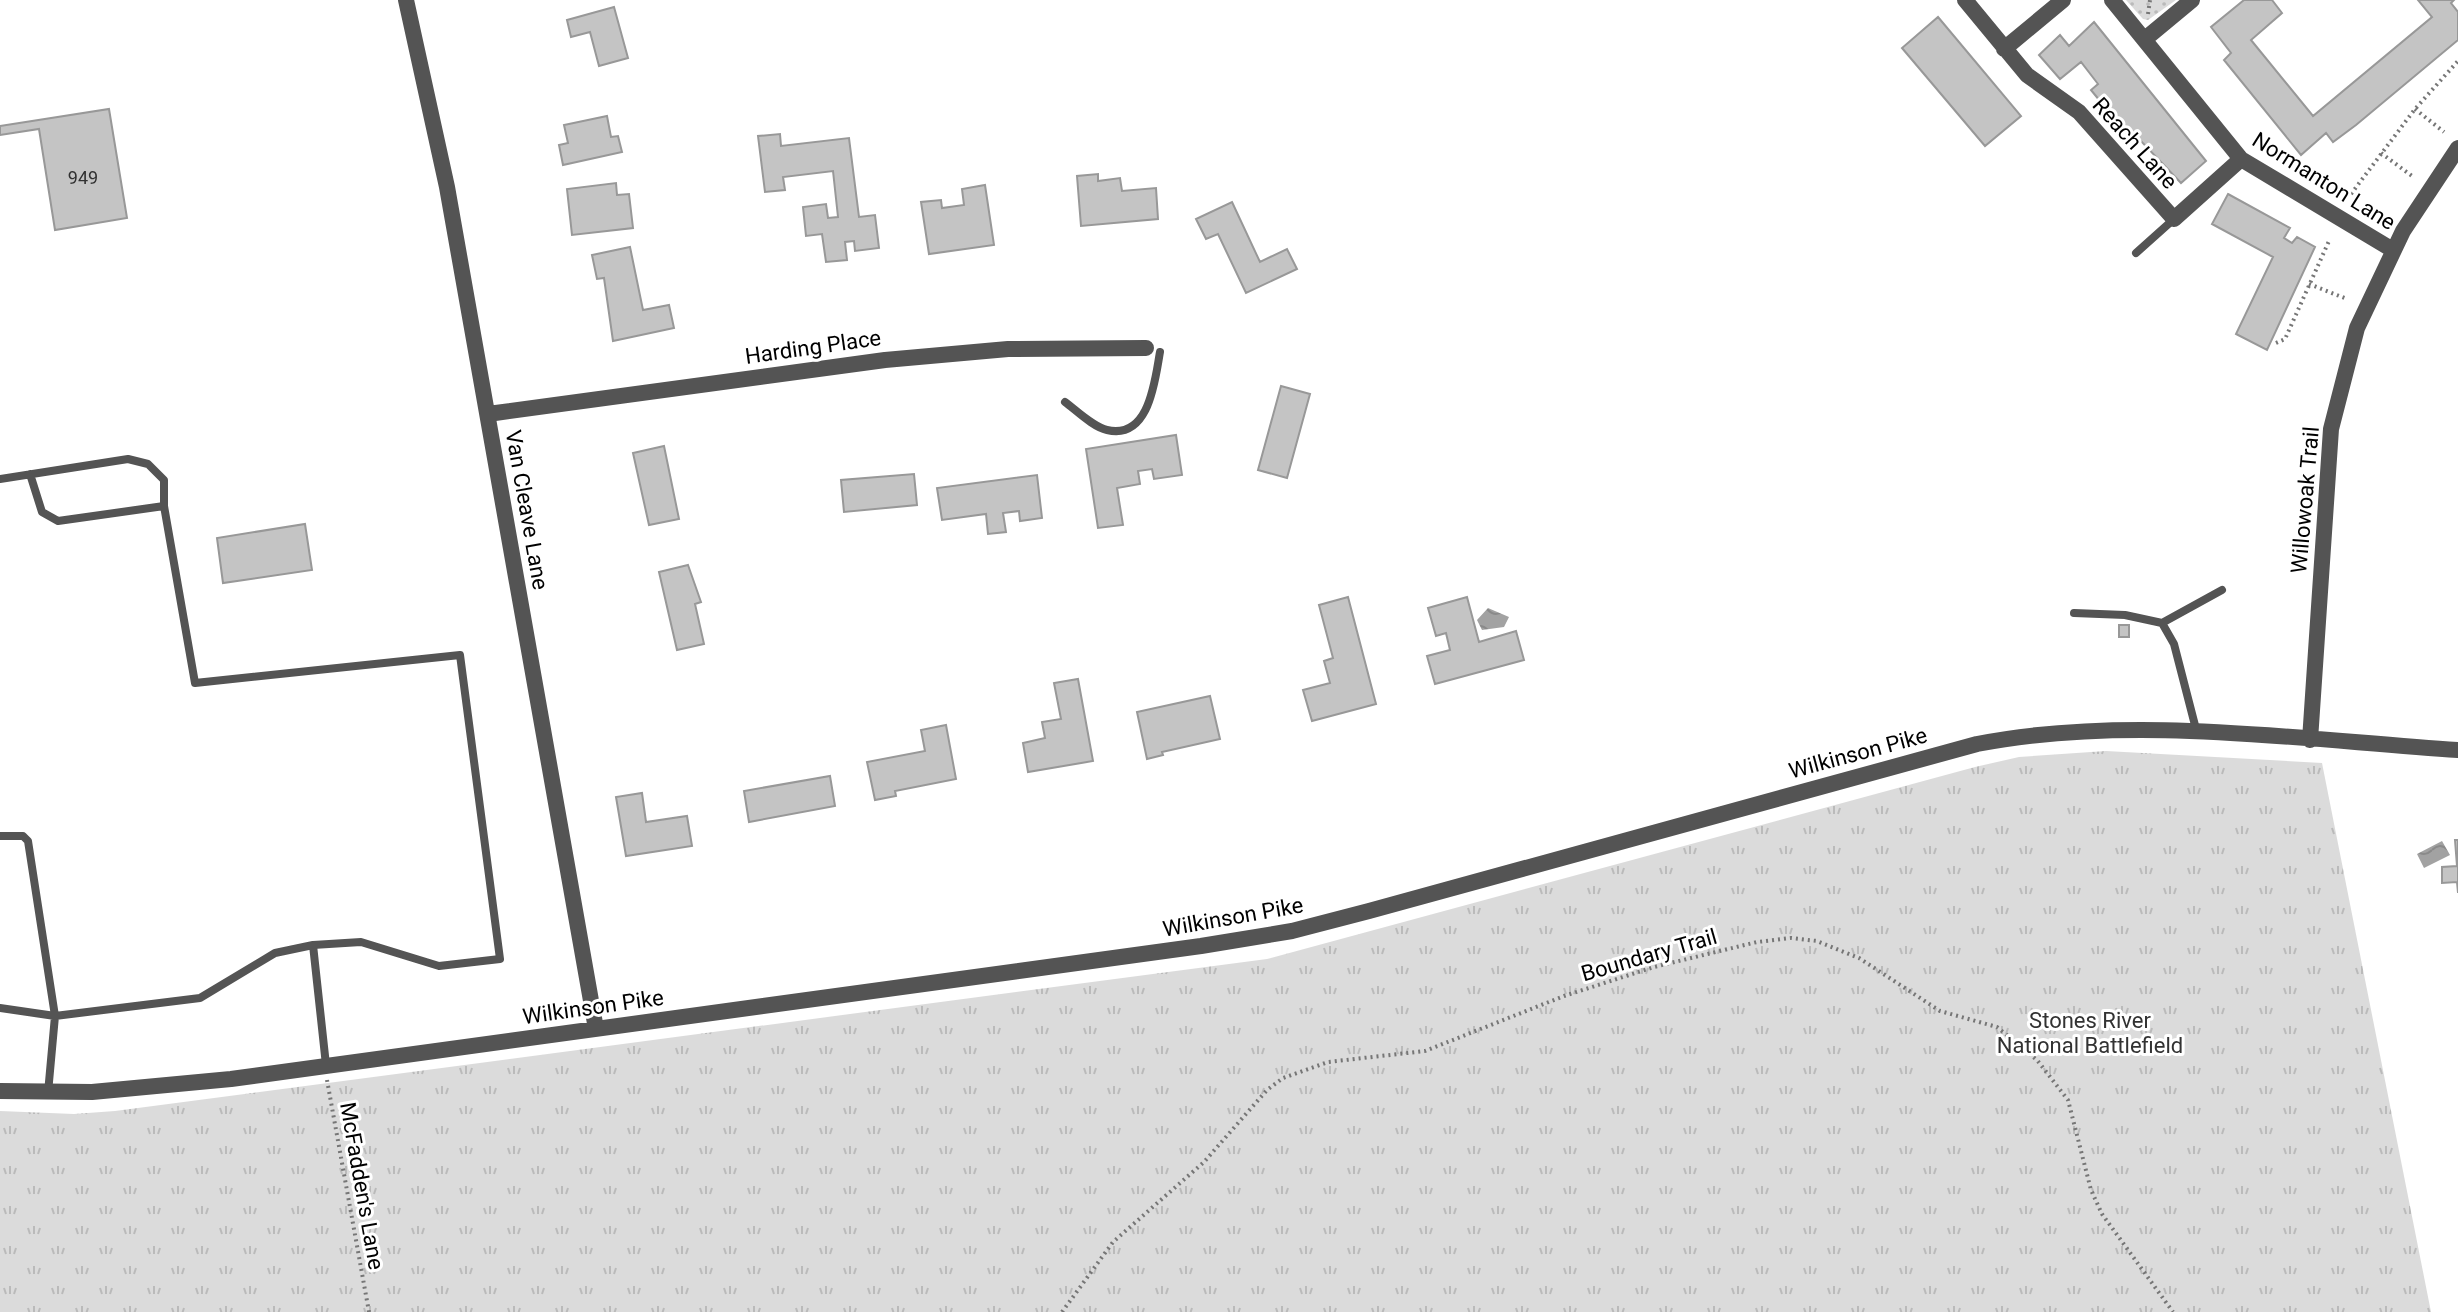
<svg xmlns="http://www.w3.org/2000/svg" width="2458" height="1312" viewBox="0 0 2458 1312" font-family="Roboto,sans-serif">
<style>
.grass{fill:url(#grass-dots)}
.park{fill:url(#park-tufts)}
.water{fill:url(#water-waves)}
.building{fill:#c4c4c4;stroke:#989898;stroke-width:2}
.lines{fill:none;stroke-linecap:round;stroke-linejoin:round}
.path{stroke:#767676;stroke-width:4;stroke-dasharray:2 4;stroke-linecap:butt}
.service{stroke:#545454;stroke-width:8}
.minor{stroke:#545454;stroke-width:16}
.labels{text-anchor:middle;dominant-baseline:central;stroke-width:6;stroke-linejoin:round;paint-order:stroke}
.number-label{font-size:18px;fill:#313131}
.street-label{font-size:22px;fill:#000;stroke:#fff}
.park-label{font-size:22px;fill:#323232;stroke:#fff}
</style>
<defs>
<pattern id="grass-dots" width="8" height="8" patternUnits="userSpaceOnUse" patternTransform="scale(2)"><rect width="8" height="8" fill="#dbdbdb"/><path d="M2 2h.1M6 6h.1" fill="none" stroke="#bababa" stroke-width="1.8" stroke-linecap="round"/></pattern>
<pattern id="park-tufts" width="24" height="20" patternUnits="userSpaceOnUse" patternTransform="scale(2)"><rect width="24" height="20" fill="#dbdbdb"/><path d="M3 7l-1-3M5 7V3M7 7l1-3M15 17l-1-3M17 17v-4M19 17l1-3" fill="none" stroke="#bababa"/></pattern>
<pattern id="water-waves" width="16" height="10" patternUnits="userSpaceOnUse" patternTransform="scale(2)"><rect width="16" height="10" fill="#a2a2a2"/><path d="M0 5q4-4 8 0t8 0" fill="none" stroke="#8a8a8a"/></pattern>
</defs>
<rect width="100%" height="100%" fill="#fff"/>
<path class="grass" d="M2126,0H2176L2148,20L2143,19Z"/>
<path class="park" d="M2106,751L2322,763L2431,1312H0V1111L74,1114L115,1111L1267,959L1975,767L2019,757Z"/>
<path class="water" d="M1488,608L1509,617L1504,627L1482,630L1477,620Z
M2442,841L2450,855L2424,868L2417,854Z"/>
<path class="building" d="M2244,0H2272L2282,13L2251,40L2313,116L2432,17L2418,0H2454L2451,3L2458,12V40L2356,125L2333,142L2326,133L2301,155L2224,60L2231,53L2211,27Z
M614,7L628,58L599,66L590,32L571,37L567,20Z
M1938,17L2021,116L1985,146L1902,48Z
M2094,22L2206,161L2181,183L2141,141L2136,145L2091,90L2098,84L2081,62L2060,79L2039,55L2060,35L2069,46Z
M109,109L127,218L55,230L39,129L0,135V126Z
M607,116L611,137L618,136L622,152L563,165L559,145L568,143L564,125Z
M780,134L781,146L849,138L859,217L875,215L879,248L855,251L854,241L845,242L847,260L826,262L822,234L806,236L803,207L826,204L828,218L838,217L833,171L783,177L785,190L765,192L758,136Z
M1098,174V181L1120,178L1122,191L1156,188L1158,219L1081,226L1077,176Z
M616,183L617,195L629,194L633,228L572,235L567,189Z
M985,185L994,245L929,254L921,202L941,200L942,208L964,205L962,189Z
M2228,194L2290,228L2284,238L2292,243L2297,237L2315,247L2267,350L2236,334L2273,257L2212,224Z
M1232,202L1260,262L1287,249L1297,269L1246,293L1218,234L1206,239L1196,219Z
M630,247L643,310L669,305L674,328L613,341L604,278L597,279L592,255Z
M1281,386L1310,394L1287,478L1258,470Z
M1176,435L1182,475L1154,479L1152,469L1138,471L1140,484L1117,488L1123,525L1098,528L1086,449Z
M664,446L679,519L649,525L633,453Z
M914,474L917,505L844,512L841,480Z
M1037,475L1042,518L1020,521L1019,511L1003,513L1006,532L988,534L986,514L942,520L937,488Z
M305,524L312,570L223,583L217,538Z
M688,565L701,602L695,604L704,644L677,650L659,572Z
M1348,597L1376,704L1312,721L1303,690L1330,683L1324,661L1333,658L1319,605Z
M1467,597L1479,642L1516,631L1524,660L1435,684L1427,656L1450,650L1446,633L1436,636L1428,608Z
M2119,625H2129V637H2119Z
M1078,679L1093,761L1028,772L1023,743L1045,738L1042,722L1061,719L1054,683Z
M1210,696L1220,739L1162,752L1163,755L1147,759L1137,712Z
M946,725L956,779L895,791L896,796L875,800L867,762L925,751L921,730Z
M830,776L835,806L749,822L744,791Z
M642,793L646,822L687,816L692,846L626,856L616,797Z
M2455,840H2458V893L2457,882L2442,883V867L2457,866Z"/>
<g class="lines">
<path class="path" d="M2148,14L2150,0
M2415,109L2444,132
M2381,153L2412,176
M2351,194L2415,109L2458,61
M2309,284L2347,299
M2276,343L2285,339L2329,241
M327,1080L369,1312
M1062,1312L1113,1242L1204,1162L1267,1090L1283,1078L1328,1062L1425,1051L1564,996L1654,967L1757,942L1791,938L1817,941L1859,958L1940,1011L1997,1027L2037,1060L2068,1100L2091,1190L2102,1214L2173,1312"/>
<path class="service" d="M2136,253L2174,219
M1065,402C1076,410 1093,427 1107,430C1150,440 1155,379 1160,352
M0,479L128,459L148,464L164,480V506L58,521L42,512L30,474
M164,506L195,683L460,655L500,959L439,966L361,942L313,945
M2074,613L2125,615L2162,623L2174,644L2197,733
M2162,623L2222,590
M0,836H23L28,841L55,1016L0,1008
M48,1093L55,1016L200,998L275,953L313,945L326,1065"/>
<path class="minor" d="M406,0L447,187L596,1029
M1965,0L2027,75L2079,112L2174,219L2241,159
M2112,0L2241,159L2393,250
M2145,39L2192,0
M2004,49L2063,0
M488,414L885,360L1008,349L1146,348
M2310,740L2331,429L2357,328L2403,231L2458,148
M0,1091L92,1092L231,1079L1201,946L1292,931L1369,911L1977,744C2130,714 2303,740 2458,750"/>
</g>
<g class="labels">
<g class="number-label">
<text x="83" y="177">949</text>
</g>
<g class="street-label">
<text transform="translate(2135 143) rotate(48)">Reach Lane</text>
<text transform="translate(2324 181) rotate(32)">Normanton Lane</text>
<text transform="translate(813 347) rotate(-8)">Harding Place</text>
<text transform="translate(2305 500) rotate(-85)">Willowoak Trail</text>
<text transform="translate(527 510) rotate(80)">Van Cleave Lane</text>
<text transform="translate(1858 753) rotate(-15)">Wilkinson Pike</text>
<text transform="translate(1233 917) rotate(-10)">Wilkinson Pike</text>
<text transform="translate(1649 955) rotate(-16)">Boundary Trail</text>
<text transform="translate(593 1007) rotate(-8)">Wilkinson Pike</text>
<text transform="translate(362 1186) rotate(80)">McFadden's Lane</text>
</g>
<g class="park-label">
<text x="2090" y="1020">Stones River<tspan x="2090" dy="25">National Battlefield</tspan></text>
</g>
</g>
</svg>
